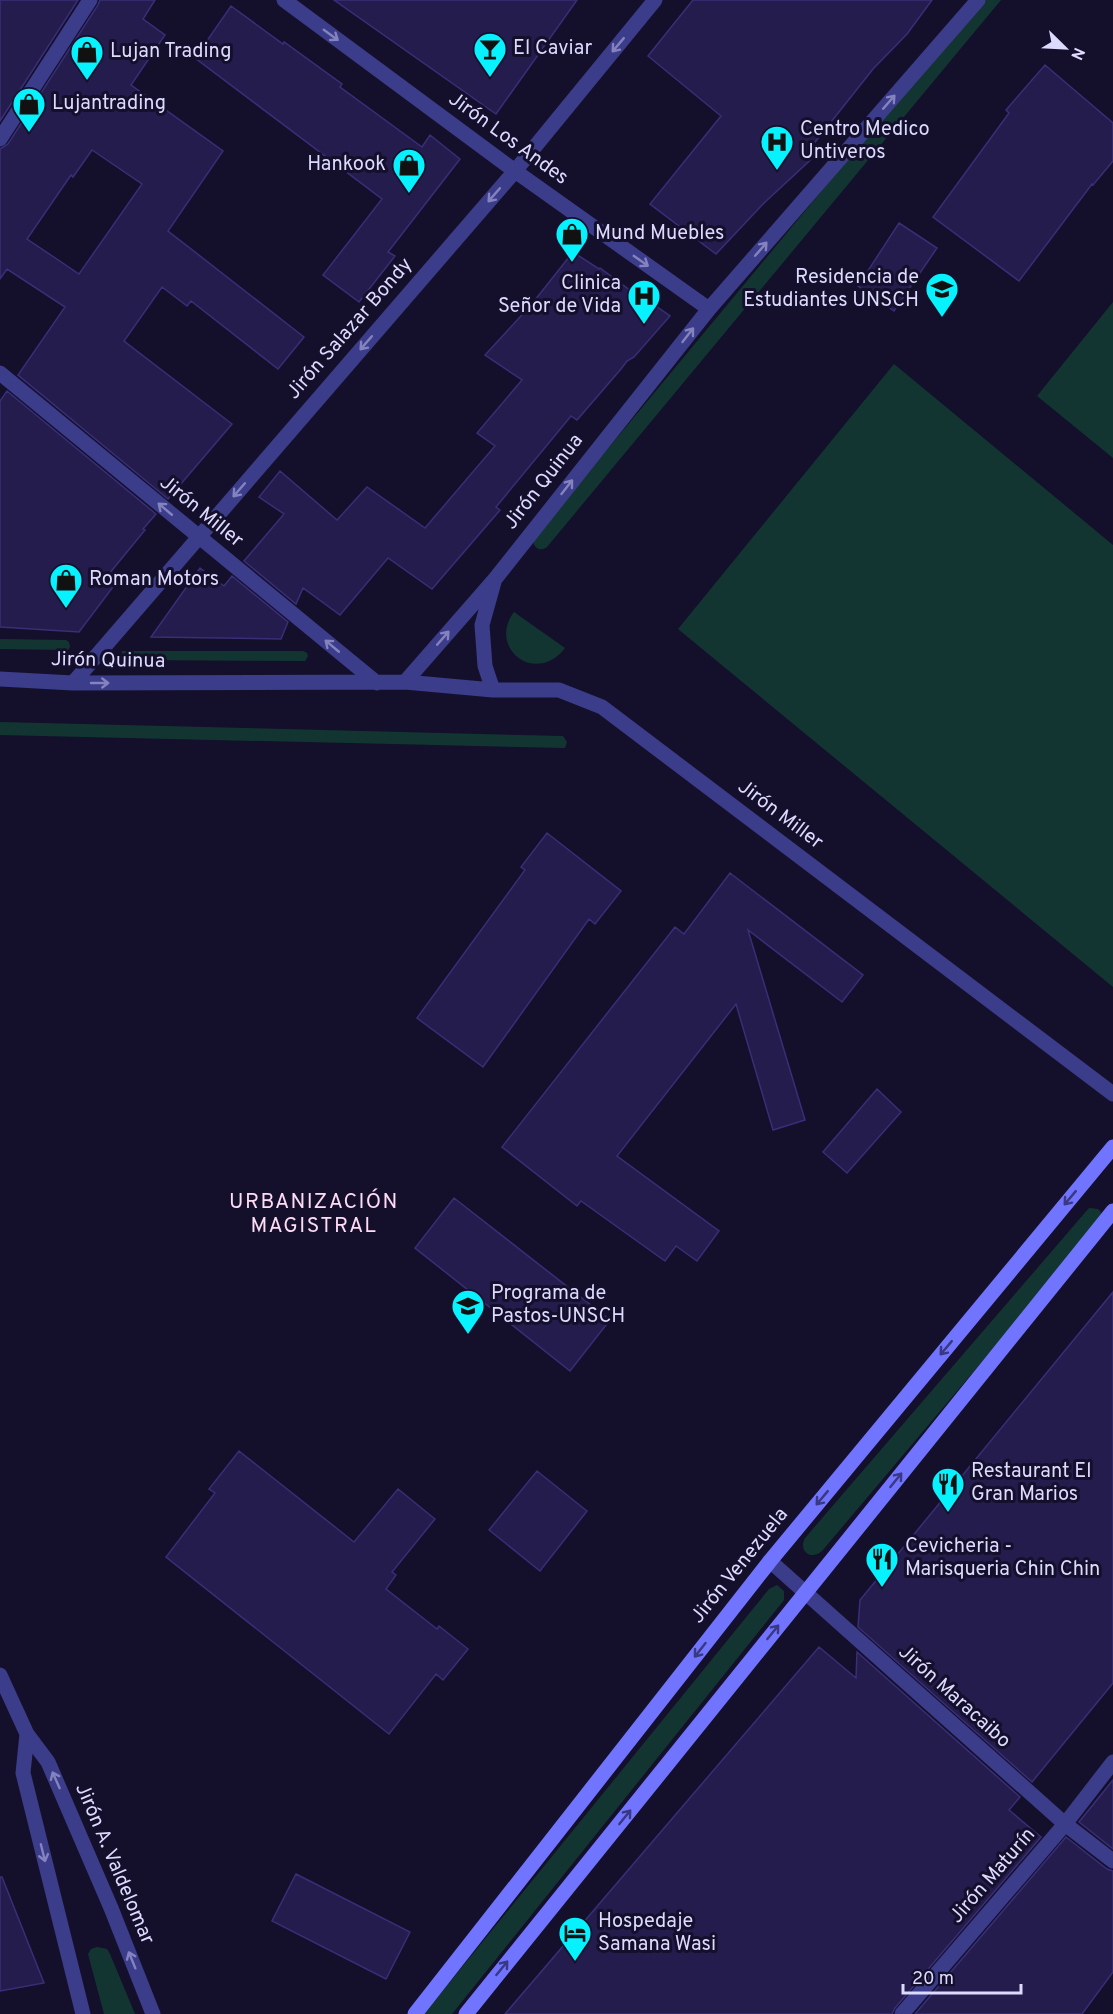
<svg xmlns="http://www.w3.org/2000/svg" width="1113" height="2014" viewBox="0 0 1113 2014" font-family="Overpass,sans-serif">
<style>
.green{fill:#133532}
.building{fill:#241c4c;stroke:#392e78;stroke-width:1.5;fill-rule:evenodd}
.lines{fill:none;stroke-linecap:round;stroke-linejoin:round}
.street{stroke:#3b3c8a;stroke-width:15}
.secondary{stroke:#7174ff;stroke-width:15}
.oneway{stroke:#8483bf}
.oneway2{stroke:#393880}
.labels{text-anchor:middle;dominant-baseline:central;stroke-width:6;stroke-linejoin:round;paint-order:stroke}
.poi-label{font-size:20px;fill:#dddaff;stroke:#14102b;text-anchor:start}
.street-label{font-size:20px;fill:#dddaff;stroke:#14102b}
.neighbourhood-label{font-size:21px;letter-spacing:1.5px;fill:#ffdcf4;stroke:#14102b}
</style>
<rect width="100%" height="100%" fill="#14102b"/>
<path class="green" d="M980,0H1001L547,547C540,552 533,548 533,539Z
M1113,302V458L1037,396Z
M894,364L1113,545V987L678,629Z
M514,612L565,648C536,686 487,648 514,612Z
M0,639L66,640L69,642L70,647L68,650L0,649Z
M122,651H303L307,653L308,656L305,661L126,660L121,657Z
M0,722L563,736L567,742L565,748L0,735Z
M1089,1208L1098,1209L1101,1212L1100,1222L822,1551C811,1561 798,1551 805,1538Z
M777,1585L784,1591V1600L452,2014H424L769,1589Z
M97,1947L107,1949L110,1954L135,2014H104L88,1954L91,1949Z"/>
<path class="building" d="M0,0H78L0,121Z
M100,0H155L143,19L165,35L131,85L223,151L168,231L304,337L278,369L191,301L187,306L162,287L124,341L232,424L168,499L18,375L65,307L7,269L0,279V149L8,144L98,5ZM92,150L142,184L79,274L27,239L71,175L73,177Z
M334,0H577L496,114Z
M693,0H932L907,34L873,69L812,146L819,152L763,204L716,254L650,204L721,116L648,56Z
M231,6L283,44L284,42L342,84L340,87L422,147L430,135L460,159L388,252L395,256L359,302L323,275L382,199L195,58Z
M1045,65L1113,123V161L1093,185L1092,184L1019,281L933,217L1009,113L1006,110Z
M899,223L937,248L894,311L858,286Z
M573,252L599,269L600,268L642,299L643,297L670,316L634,357L627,361L621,369L577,420L571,416L496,507L500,510L432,589L388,558L340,615L303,588L296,604L244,561L284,514L259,497L280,471L337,520L367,487L425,528L495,446L477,433L522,380L485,355L531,305Z
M7,391L156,514L143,529L145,530L104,580L113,587L79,632L0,627V401Z
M200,568L224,586L232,576L288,622L281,639L151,637Z
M547,833L621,891L595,924L589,919L483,1067L417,1018L525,870L521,867Z
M730,873L863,975L842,1002L748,930L805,1120L773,1130L736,1004L617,1156L719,1231L697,1261L676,1246L665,1261L581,1201L577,1206L502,1147L675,927L684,934Z
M877,1089L901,1112L847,1173L823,1152Z
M454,1198L610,1320L570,1371L415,1248Z
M1113,1292V1683L1032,1782L858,1627L860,1600Z
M239,1451L354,1542L398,1489L435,1519L392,1572L396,1575L386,1589L437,1629L439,1626L468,1649L443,1680L436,1674L389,1734L166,1557L215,1493L209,1489Z
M537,1471L587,1511L540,1571L489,1530Z
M819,1647L856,1678L857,1652L1020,1797L1009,1810L1041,1837L895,2008L892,2014H505Z
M1113,1780V1849L1079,1822Z
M1066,1837L1107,1869L1113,1871V1972L1082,2014H915Z
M296,1874L410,1932L386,1979L272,1921Z
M0,1877H2L44,1983L0,1991Z"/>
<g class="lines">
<path class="street" d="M284,0L515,171L709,309
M0,139L90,0
M0,373L377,683
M0,679L73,683L405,682L493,690H559L602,707L1113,1094
M405,682L495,579L709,309L978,0
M73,683L515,171L655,0
M493,690L485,666L482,625L494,582
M770,1561L1065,1824L1113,1861
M0,1675L27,1734L48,1762L111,1908L153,2014
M27,1734L23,1773L83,2014
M902,2014L1065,1824L1113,1762"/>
<path class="secondary" d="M415,2014L770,1561L1113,1147
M466,2014L1113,1211"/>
</g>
<defs><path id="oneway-shaft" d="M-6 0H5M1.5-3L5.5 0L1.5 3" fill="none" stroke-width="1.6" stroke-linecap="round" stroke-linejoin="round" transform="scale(1.5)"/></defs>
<g class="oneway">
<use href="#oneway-shaft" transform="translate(331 35) rotate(36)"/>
<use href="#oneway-shaft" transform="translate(618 45) rotate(130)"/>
<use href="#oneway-shaft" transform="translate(889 102) rotate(-49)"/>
<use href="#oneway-shaft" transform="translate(494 195) rotate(131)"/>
<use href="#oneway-shaft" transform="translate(761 249) rotate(-49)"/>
<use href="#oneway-shaft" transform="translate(641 261) rotate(35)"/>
<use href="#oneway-shaft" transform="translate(688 335) rotate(-52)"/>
<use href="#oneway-shaft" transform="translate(366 343) rotate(131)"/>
<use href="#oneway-shaft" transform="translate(567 487) rotate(-52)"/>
<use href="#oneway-shaft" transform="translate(239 490) rotate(131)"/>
<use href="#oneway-shaft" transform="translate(165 509) rotate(-140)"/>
<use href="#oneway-shaft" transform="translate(443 638) rotate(-49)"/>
<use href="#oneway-shaft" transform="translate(332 646) rotate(-140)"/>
<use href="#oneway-shaft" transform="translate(100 683)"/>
<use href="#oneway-shaft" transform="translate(56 1780) rotate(-114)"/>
<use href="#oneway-shaft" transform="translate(43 1853) rotate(76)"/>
<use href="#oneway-shaft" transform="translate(132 1960) rotate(-112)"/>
</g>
<g class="oneway2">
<use href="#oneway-shaft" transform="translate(1070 1198) rotate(130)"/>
<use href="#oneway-shaft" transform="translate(946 1348) rotate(130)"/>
<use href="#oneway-shaft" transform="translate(896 1480) rotate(-51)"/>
<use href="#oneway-shaft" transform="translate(822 1498) rotate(130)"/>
<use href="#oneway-shaft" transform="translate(773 1632) rotate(-51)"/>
<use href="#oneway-shaft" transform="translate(700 1650) rotate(128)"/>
<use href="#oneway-shaft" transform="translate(625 1817) rotate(-51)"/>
<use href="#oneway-shaft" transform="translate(502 1968) rotate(-51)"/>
</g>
<defs>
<symbol id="bar-pin" viewBox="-11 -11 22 30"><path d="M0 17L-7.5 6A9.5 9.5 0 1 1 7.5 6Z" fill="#06f2ff" stroke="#14102b"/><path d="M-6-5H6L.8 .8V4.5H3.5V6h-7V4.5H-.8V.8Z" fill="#111"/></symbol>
<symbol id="shop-pin" viewBox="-11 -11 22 30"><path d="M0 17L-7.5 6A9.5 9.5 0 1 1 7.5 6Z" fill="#06f2ff" stroke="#14102b"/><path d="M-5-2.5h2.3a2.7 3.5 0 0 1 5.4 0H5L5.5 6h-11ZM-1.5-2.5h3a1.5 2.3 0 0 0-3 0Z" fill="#111"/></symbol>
<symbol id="hospital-pin" viewBox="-11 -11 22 30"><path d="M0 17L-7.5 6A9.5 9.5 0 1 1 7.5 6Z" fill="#06f2ff" stroke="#14102b"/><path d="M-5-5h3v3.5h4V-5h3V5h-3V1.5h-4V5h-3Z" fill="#111"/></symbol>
<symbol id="university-pin" viewBox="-11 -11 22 30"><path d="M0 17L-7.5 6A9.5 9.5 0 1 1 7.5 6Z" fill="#06f2ff" stroke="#14102b"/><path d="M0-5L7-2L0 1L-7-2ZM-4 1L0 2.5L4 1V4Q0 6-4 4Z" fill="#111"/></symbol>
<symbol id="restaurant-pin" viewBox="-11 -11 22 30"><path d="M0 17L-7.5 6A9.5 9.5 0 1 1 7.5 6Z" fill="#06f2ff" stroke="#14102b"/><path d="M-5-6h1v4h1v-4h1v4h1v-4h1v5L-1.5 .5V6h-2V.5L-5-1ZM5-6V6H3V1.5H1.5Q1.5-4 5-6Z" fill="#111"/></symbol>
<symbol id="hotel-pin" viewBox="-11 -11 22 30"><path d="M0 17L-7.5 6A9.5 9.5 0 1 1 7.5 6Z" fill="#06f2ff" stroke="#14102b"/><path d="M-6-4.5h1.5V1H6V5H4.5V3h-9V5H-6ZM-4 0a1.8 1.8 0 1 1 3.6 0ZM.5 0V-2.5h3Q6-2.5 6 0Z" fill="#111"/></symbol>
</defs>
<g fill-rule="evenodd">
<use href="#bar-pin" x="471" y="30" width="38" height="52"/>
<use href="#shop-pin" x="68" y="33" width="38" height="52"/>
<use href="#shop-pin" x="10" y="85" width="38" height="52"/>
<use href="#hospital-pin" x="758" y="123" width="38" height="52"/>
<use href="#shop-pin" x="390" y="146" width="38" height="52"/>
<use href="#shop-pin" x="553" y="215" width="38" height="52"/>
<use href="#university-pin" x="923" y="270" width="38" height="52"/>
<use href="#hospital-pin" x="625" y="277" width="38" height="52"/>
<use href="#shop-pin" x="47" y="561" width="38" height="52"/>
<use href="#university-pin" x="449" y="1287" width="38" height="52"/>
<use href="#restaurant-pin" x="929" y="1465" width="38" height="52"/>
<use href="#restaurant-pin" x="863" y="1540" width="38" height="52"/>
<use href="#hotel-pin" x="556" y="1914" width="38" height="52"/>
</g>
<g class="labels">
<g class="poi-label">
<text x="513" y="49">El Caviar</text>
<text x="110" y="52">Lujan Trading</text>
<text x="52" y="104">Lujantrading</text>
<text x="800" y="130">Centro Medico<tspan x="800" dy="23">Untiveros</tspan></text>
<text x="386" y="165" text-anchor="end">Hankook</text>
<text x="595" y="234">Mund Muebles</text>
<text x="919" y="278" text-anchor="end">Residencia de<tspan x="919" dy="23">Estudiantes UNSCH</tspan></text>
<text x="621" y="284" text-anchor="end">Clinica<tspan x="621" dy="23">Señor de Vida</tspan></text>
<text x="89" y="580">Roman Motors</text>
<text x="491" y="1294">Programa de<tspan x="491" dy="23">Pastos-UNSCH</tspan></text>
<text x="971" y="1472">Restaurant El<tspan x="971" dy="23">Gran Marios</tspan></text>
<text x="905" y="1547">Cevicheria -<tspan x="905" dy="23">Marisqueria Chin Chin</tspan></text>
<text x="598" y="1922">Hospedaje<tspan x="598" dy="23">Samana Wasi</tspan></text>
</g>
<g class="street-label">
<text transform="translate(508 139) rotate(36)">Jirón Los Andes</text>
<text transform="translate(350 329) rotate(-49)">Jirón Salazar Bondy</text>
<text transform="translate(544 482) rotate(-52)">Jirón Quinua</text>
<text transform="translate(201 512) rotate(39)">Jirón Miller</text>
<text transform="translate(108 661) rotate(1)">Jirón Quinua</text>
<text transform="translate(780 815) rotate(37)">Jirón Miller</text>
<text transform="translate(740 1566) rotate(-51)">Jirón Venezuela</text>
<text transform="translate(954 1697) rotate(42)">Jirón Maracaibo</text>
<text transform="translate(114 1864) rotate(67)">Jirón A. Valdelomar</text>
<text transform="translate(993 1876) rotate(-49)">Jirón Maturín</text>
</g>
<g class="neighbourhood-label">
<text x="314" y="1202">URBANIZACIÓN<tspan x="314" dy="24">MAGISTRAL</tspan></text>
</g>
</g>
<g transform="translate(1065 48) rotate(114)" stroke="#14102b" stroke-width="4.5" paint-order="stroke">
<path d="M0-4.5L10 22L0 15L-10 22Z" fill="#dddaff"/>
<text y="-9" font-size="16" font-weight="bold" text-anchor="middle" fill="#dddaff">N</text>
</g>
<path d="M903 1984v9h118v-9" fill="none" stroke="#dddaff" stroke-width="3"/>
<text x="912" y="1984" font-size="18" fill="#dddaff" stroke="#14102b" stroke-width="4.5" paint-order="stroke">20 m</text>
</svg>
